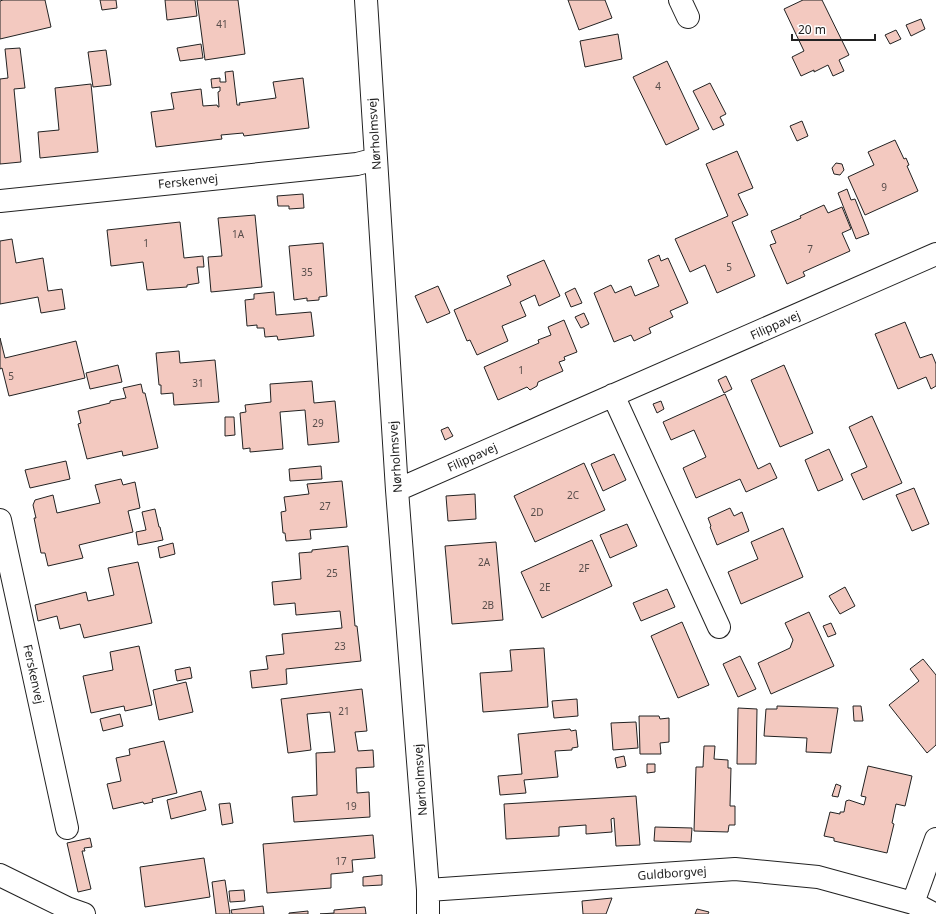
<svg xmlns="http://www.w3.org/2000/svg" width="936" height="914" viewBox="0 0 936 914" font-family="'Noto Sans',sans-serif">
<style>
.building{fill:#f3c9c0;stroke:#222}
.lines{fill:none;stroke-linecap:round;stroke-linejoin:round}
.minor-casing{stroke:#222;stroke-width:24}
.minor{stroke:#fff;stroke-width:22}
.labels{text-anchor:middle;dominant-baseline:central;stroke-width:3;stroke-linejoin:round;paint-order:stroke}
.number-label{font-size:10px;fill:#564c4a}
.street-label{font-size:12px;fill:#222;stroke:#fff}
</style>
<rect width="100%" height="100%" fill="#fff"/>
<path class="building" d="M3,0H45L51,27L0,39V1Z
M100,0H116L117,8L102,10Z
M165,0H195L197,16L167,20Z
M197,0H238L245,54L205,60Z
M568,0H605L612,18L579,30Z
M803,0H822L849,55L839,60L844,71L833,76L828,65L814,72V70L801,76L792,57L804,51L784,9Z
M921,19L925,29L911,36L906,25Z
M896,30L901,39L890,44L885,35Z
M618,34L622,59L585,67L580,41Z
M201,44L203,58L180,61L177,48Z
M20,48L25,88L14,89L21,162L0,164V79L8,78L5,49Z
M106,50L111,85L93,87L88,52Z
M667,61L699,129L666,145L633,77Z
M233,71L237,105H240L239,103L276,98L273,82L303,78L309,128L244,136L243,133L221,135L222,139L156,147L151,112L174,109L171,93L201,89L203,106L217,105L218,107H219L218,92L220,91V87L212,88L211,79L220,78V82H226L225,72Z
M710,83L726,114L720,117L724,125L713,130L693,91Z
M91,84L98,152L40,158L38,132L59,130L55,88Z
M802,121L808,136L797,141L790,126Z
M895,140L904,159L906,158L909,165L907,166L918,191L865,215L848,177L874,165L868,152Z
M737,151L753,188L738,194L748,215L732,222L755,276L717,293L705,265L690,272L675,239L728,216L706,164Z
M836,163L842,164L844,170L840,175L834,174L832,168Z
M847,189L851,200L855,199L869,234L856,239L838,193Z
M303,194L304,208L289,209V206H278L277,196Z
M824,205L828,213L842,207L851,229L842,233L850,251L803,272L805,276L787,284L770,245L776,243L771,231L801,218L800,216Z
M255,215L262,287L211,292L208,257L222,256L218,218Z
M180,222L184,258L203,256L204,267H197L199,283L187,285V287L147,290L143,262L111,266L107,230Z
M12,239L16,263L43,258L48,291L62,289L65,309L41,313L38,297L0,304V241Z
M323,243L327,296L319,297V300L307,301V298L294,300L289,246Z
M659,255L661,261L668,258L688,303L670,311L673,317L649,328L651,333L634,341L631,335L614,342L594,293L611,285L615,293L631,286L635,296L659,286L648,260Z
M544,260L560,296L539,306L535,295L520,302L526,316L502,326L508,341L477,355L470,340L467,341L454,310L511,285L507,276Z
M438,286L450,313L427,323L415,296Z
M575,288L582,303L571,307L565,293Z
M274,292L276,315L311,312L314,336L278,340L277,336L265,337L264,328H257V325L247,326L245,300L254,299V294Z
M584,313L589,324L581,328L575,317Z
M564,320L577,352L564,357L565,360L559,362L563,371L538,382L537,386L530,390L527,387L498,400L484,367L539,343L538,340L551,335L548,327Z
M905,322L920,358L932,354L936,364V386L931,389L926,377L898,389L875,334Z
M0,338L5,358L76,341L85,378L9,396L2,368L0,369Z
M179,351L180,363L215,360L219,402L174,405L173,393L161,394V385H159L156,353Z
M118,365L122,382L90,389L86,373Z
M784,365L813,433L780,447L751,380Z
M726,376L732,389L724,393L718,380Z
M312,381L314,403L335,401L339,442L308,445L305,410L280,412L283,449L250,452V448L243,449L240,413L246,412L245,405L271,402L270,384Z
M141,384L143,393H145L158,448L123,456L122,451L87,459L78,424L81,423L78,411L110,403V401L126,398L123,388Z
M725,394L758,469L770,463L777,478L746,492L740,479L696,498L683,468L706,457L694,430L671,440L663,422Z
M661,401L664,409L657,413L653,404Z
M872,416L902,483L863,500L851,474L867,467L849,427Z
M225,417H234L235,435L225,436Z
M448,427L453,436L445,440L441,430Z
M829,449L843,480L818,491L805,460Z
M614,454L626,480L603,491L591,464Z
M66,461L70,479L30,488L25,470Z
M584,463L605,510L535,542L514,496Z
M321,466L322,479L290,481L289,469Z
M121,479L123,485L135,482L140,508L128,511L133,532L79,545L83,558L48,566L45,553H41L34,518H36L33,505L35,500L53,495L57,513L100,503L95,485Z
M342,481L347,527L310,530L311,539L286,541L285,533H283L281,512L286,511L284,497L309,494L307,484Z
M914,488L929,524L912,531L896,495Z
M475,494L476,519L448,521L446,496Z
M730,508L734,516L742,512L749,531L717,545L710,527L711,526L708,518Z
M155,509L159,527H160L163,540L138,545L136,532L146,530L142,512Z
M627,524L637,546L610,558L600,535Z
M783,528L803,577L741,604L728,572L758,559L751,542Z
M592,540L612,586L542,618L521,572Z
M496,542L503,620L452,624L445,546Z
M173,543L175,554L160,558L158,547Z
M348,546L355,626H357L361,661L286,669L287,684L252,688L250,671L268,669L266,656L284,654L282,634L342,628L340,611L296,615L295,603L274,605L272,582L301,579L299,553L312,552V550Z
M138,562L152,623L84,638L80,624L60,629L57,616L38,621L35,605L86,592L88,601L114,595L108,568Z
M845,587L855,606L840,614L829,596Z
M667,589L675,607L641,621L633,603Z
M809,612L834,666L771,694L758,663L790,648L793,640L785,623Z
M682,622L709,685L678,698L651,636Z
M831,623L836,634L828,637L823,626Z
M139,646L152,705L125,711L124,706L91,713L83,676L113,670L110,652Z
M544,648L548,707L483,712L480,673L512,671L510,650Z
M740,656L756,689L738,697L723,664Z
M923,659L936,675V745L927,753L889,705L919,681L910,669Z
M190,667L192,678L177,681L175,670Z
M186,682L193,712L159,720L153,690Z
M362,689L367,731L355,732L358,751L373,750L374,767L356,768L357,793L369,792L370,817L294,822L292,797L317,795L316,753L335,752L330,712L307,714L311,750L288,753L281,699Z
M577,699L578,716L554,718L552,701Z
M777,706L838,708L831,753L806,752L807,738L764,736L766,709H777Z
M853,706H861L863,721H854Z
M738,708L757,709L756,764H737Z
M120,714L123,726L103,731L100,719Z
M639,716H659L660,719L669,718V742L660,743L661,754H640Z
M636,722L638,748L613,750L611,723Z
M570,729L571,731L576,730L578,747L572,748V750L555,751L558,777L524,780L526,793L500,795L498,776L522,774L518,734Z
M164,741L177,793L152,799L153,802L144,804L143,802L113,809L107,784L121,781L116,758L130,755L129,749Z
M704,746H715L714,759L728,760V768H731L730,806H735V825H729L728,832L694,831L696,767H703Z
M624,756L626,766L617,768L615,758Z
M647,764H655V772L647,773Z
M868,766L912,776L905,806L896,804L892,823L894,824L887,853L834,841V838L824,836L830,812L840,814V812H844L846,801L849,800L864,805L866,797L861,796Z
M836,784L841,786L838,797L832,796Z
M201,791L206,810L171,819L167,800Z
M636,796L640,845L616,846L614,818L611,819L612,832L586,834V825L559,827V836L506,839L504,804Z
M230,803L233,823L222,825L219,804Z
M655,827L692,828L691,842L654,841Z
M373,835L375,858L352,860L353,872L331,874V888L267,893L263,844Z
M90,838L92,847L84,848L85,851H82L91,889L78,892L67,843Z
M204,858L210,897L145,907L140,867Z
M382,875V885L363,886V877Z
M225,880L230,914H216L212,882Z
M244,890L245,901L230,902L229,891Z
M612,898L606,914H583L582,901Z
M263,906L264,914H232L231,910Z
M365,907L366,914H320L334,913V910Z
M697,909L709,912L708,914H695Z
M308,911V914H289V913Z"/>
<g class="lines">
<defs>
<path id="minor" d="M366,0L397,490L428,890V914
M680,0L688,17
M0,201L357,164L376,159
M613,395L719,627
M397,490L936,254
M0,520L67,828
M0,875L67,908L84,914
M428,890L735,869L818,877L913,903L934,914
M913,903L936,839"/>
</defs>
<use href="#minor" class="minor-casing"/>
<use href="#minor" class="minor"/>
</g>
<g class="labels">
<g class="number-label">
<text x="222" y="24">41</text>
<text x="658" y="86">4</text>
<text x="884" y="187">9</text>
<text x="238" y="234">1A</text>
<text x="146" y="243">1</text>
<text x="810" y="249">7</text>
<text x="729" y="267">5</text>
<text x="307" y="272">35</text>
<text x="521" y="370">1</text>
<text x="11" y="376">5</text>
<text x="198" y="383">31</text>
<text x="318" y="423">29</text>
<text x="573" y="495">2C</text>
<text x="325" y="506">27</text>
<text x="537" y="512">2D</text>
<text x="484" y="562">2A</text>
<text x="584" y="568">2F</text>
<text x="332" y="573">25</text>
<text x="545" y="587">2E</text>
<text x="488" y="605">2B</text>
<text x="340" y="646">23</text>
<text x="344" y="711">21</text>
<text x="351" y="806">19</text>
<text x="341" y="861">17</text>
</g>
<g class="street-label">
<text transform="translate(374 134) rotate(-94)">Nørholmsvej</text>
<text transform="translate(188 181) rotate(-6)">Ferskenvej</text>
<text transform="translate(775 325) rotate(-24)">Filippavej</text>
<text transform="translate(395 457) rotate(-94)">Nørholmsvej</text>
<text transform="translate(472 457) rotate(-24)">Filippavej</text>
<text transform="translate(34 674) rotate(78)">Ferskenvej</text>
<text transform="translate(420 780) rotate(-94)">Nørholmsvej</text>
<text transform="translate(672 873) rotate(-4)">Guldborgvej</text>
</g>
</g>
<path d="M792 34v6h83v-6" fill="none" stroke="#222222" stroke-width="2"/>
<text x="798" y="34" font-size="12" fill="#222222" stroke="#ffffff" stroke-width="3" paint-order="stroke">20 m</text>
</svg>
